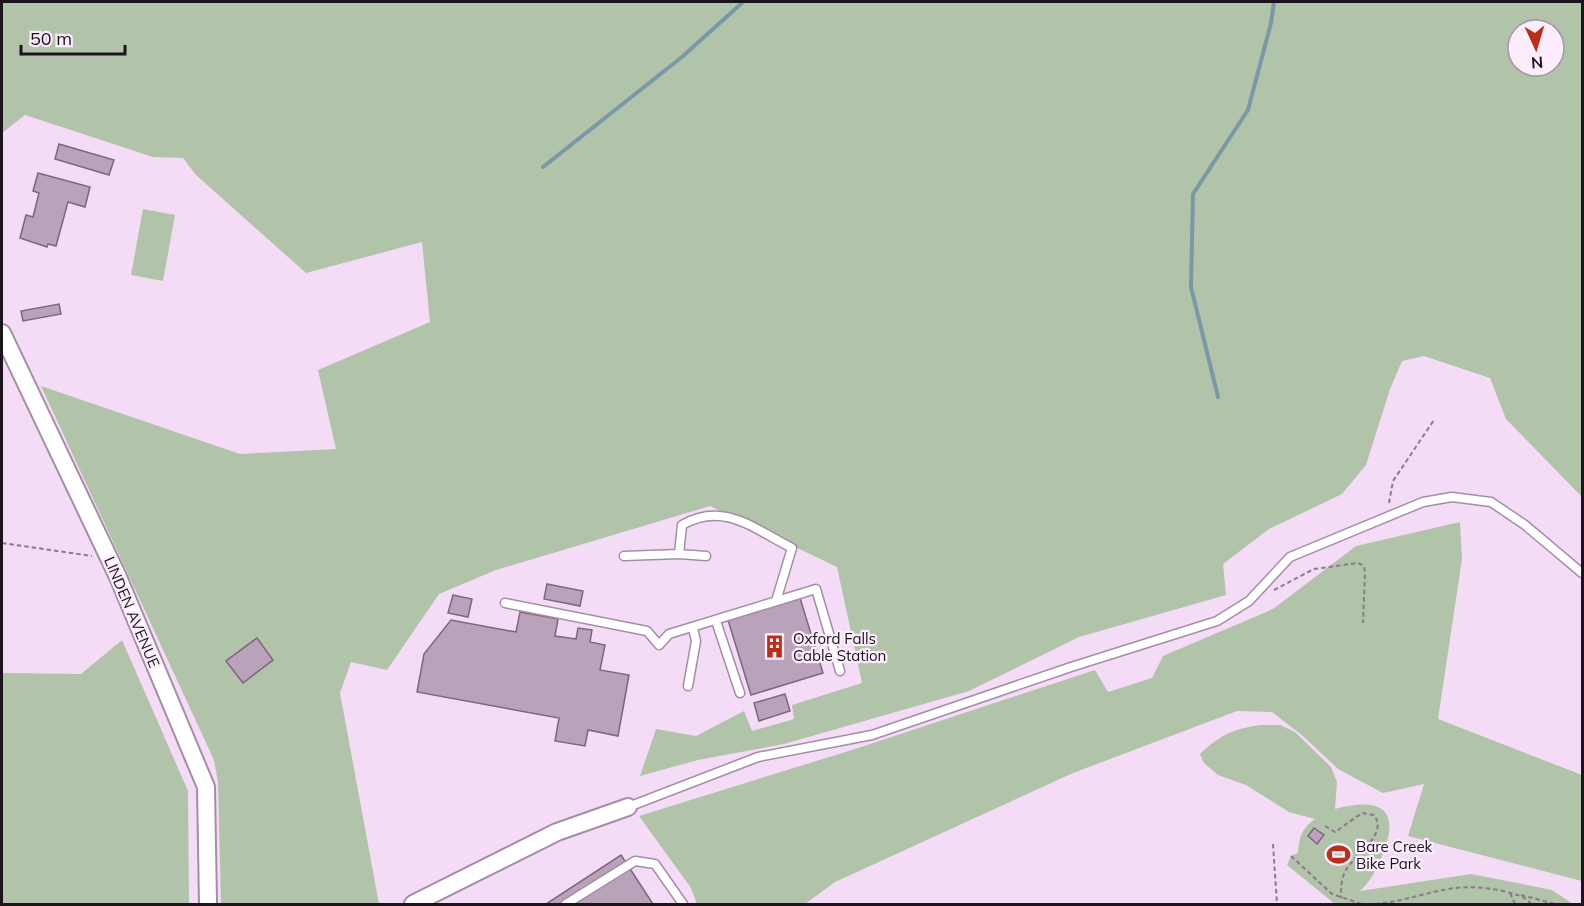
<svg xmlns="http://www.w3.org/2000/svg" width="1584" height="906" viewBox="0 0 1584 906" font-family="Mulish,sans-serif">
<style>
.green{fill:#b1c3a8;fill-rule:evenodd}
.lines{fill:none;stroke-linecap:round;stroke-linejoin:round}
.stream{stroke:#7b98a8;stroke-width:4}
.building{fill:#baa2ba;stroke:#7d677d;stroke-width:1.5}
.service-casing{stroke:#a48ea6;stroke-width:11}
.minor-casing{stroke:#a48ea6;stroke-width:20}
.path{stroke:#8b7b8d;stroke-width:2;stroke-dasharray:4.5 3;stroke-linecap:butt}
.service{stroke:#fff;stroke-width:8}
.minor{stroke:#fff;stroke-width:16}
.labels{text-anchor:middle;dominant-baseline:central;stroke-width:4.5;stroke-linejoin:round;paint-order:stroke}
.street-label{font-size:15px;fill:#1c141d;stroke:#fbedfc}
.poi-label{font-size:15px;fill:#1c141d;stroke:#fbedfc;text-anchor:start}
</style>
<rect width="100%" height="100%" fill="#f4dcf6"/>
<path class="green" d="M2,2H1582V497L1506,419L1490,378L1424,356L1402,361L1390,389L1366,465L1342,494L1269,529L1223,564L1226,595L1079,637L969,691L784,744L698,760L640,776L656,729L696,736L744,711L752,731L794,719L792,705L862,683L837,567L710,506L496,570L439,594L387,670L351,662L340,693L379,904H221L218,782L214,760L41,386L240,454L336,449L318,370L430,322L422,242L306,273L196,175L183,158L153,157L25,115L2,133ZM1518,30H1554V66H1518Z
M143,209L175,215L163,281L131,275Z
M1460,522L1462,559L1438,719L1582,775V881L1408,836L1424,784L1383,793L1338,769L1303,736L1272,712L1237,711L1073,773L835,882L805,904H697L691,888L639,816L855,749L1095,670L1108,692L1152,678L1163,656L1273,609L1356,546Z
M122,640L188,791L189,904H2V673L81,674Z
M1262,725H1280L1295,732L1331,767L1337,782L1335,809C1380,797 1402,808 1382,856C1376,870 1371,881 1360,891L1471,874L1552,890L1573,904H1335L1287,865L1291,856L1298,853C1299,837 1302,828 1315,819L1289,812L1246,785L1218,775L1204,763L1200,754C1220,735 1234,728 1262,725Z"/>
<g class="lines">
<path class="stream" d="M543,167L682,57L743,2
M1218,397L1191,287L1193,194L1248,110L1271,23L1274,2"/>
</g>
<path class="building" d="M59,144L114,160L109,175L55,159Z
M38,173L90,187L85,207L68,202L56,246L48,244L47,247L20,238L26,215L33,217L39,193L33,191Z
M59,304L61,314L23,321L21,311Z
M547,584L583,591L580,606L544,599Z
M453,595L472,599L468,617L448,613Z
M800,598L823,673L751,695L728,620Z
M520,612L558,619L555,636L576,639L578,628L592,630L590,642L605,645L600,670L629,675L618,736L588,730L585,746L555,741L559,718L417,692L424,654L451,620L516,632Z
M257,638L273,660L243,683L226,661Z
M785,694L790,711L759,721L754,703Z
M1314,828L1324,835L1317,844L1308,836Z
M621,855L653,904H546Z"/>
<g class="lines">
<defs>
<path id="service" d="M679,554L706,556
M624,556L679,554L682,525C724,501 754,529 792,548L776,601
M505,603L647,631L659,645L669,634L816,589L840,671
M716,621L740,693
M688,686L696,641L693,628
M628,807L758,757L872,735L1071,667L1217,621L1249,601L1290,557L1423,502L1452,497L1491,502L1525,525L1582,573
M566,904L635,861L655,864L683,904"/>
<path id="minor" d="M2,333L118,577L206,787L208,904
M413,904L557,832L628,807"/>
</defs>
<use href="#service" class="service-casing"/>
<use href="#minor" class="minor-casing"/>
<path class="path" d="M1389,503L1393,481L1434,420
M2,543L92,556
M1274,590L1314,569L1358,563L1364,566L1365,573L1363,623
M1325,826L1335,832L1362,813L1374,815C1389,834 1354,855 1346,870C1341,878 1341,888 1341,898
M1273,844L1277,904
M1291,856L1332,894L1362,904
M1510,893L1515,904
M1521,895L1555,904
M1375,904C1426,899 1447,879 1503,891C1514,894 1524,895 1531,904"/>
<use href="#service" class="service"/>
<use href="#minor" class="minor"/>
</g>
<defs>
<symbol id="building-bare" viewBox="-9 -9 18 18"><path d="M-4-6H4V6H1V3H-1V6H-4ZM-2.5-4.3h1.7v1.8h-1.7ZM.8-4.3h1.7v1.8H.8ZM-2.5-1h1.7V.8h-1.7ZM.8-1h1.7V.8H.8Z" fill="#bb2f18" stroke="#fbedfc" stroke-width="2.5" paint-order="stroke"/></symbol>
<symbol id="stadium-bare" viewBox="-9 -9 18 18"><path d="M0-5a6.5 5 0 1 0 0 10a6.5 5 0 1 0 0-10ZM-3.5-1.8h7v3.6h-7Z" fill="#bb2f18" stroke="#fbedfc" stroke-width="2.5" paint-order="stroke"/></symbol>
</defs>
<g fill-rule="evenodd">
<use href="#building-bare" x="758" y="630" width="33" height="33"/>
<use href="#stadium-bare" x="1322" y="838" width="33" height="33"/>
</g>
<g class="labels">
<g class="street-label">
<text transform="translate(132 612) rotate(67)">LINDEN AVENUE</text>
</g>
<g class="poi-label">
<text x="793" y="638">Oxford Falls<tspan x="793" dy="17">Cable Station</tspan></text>
<text x="1356" y="846">Bare Creek<tspan x="1356" dy="17">Bike Park</tspan></text>
</g>
</g>
<rect width="1584" height="906" fill="none" stroke="#1c141d" stroke-width="6"/>
<g transform="translate(1536 48) rotate(176)"><circle r="28" fill="#fbedfc" stroke="#a296a3" stroke-width="1.5"/>
<path d="M0-4.5L10 22L0 15L-10 22Z" fill="#bb2f18"/>
<text y="-9" font-size="16" font-weight="bold" text-anchor="middle" fill="#1c141d">N</text>
</g>
<path d="M21 45v9h104v-9" fill="none" stroke="#1c141d" stroke-width="3"/>
<text x="30" y="45" font-size="18" fill="#1c141d" stroke="#fbedfc" stroke-width="4.5" paint-order="stroke">50 m</text>
</svg>
